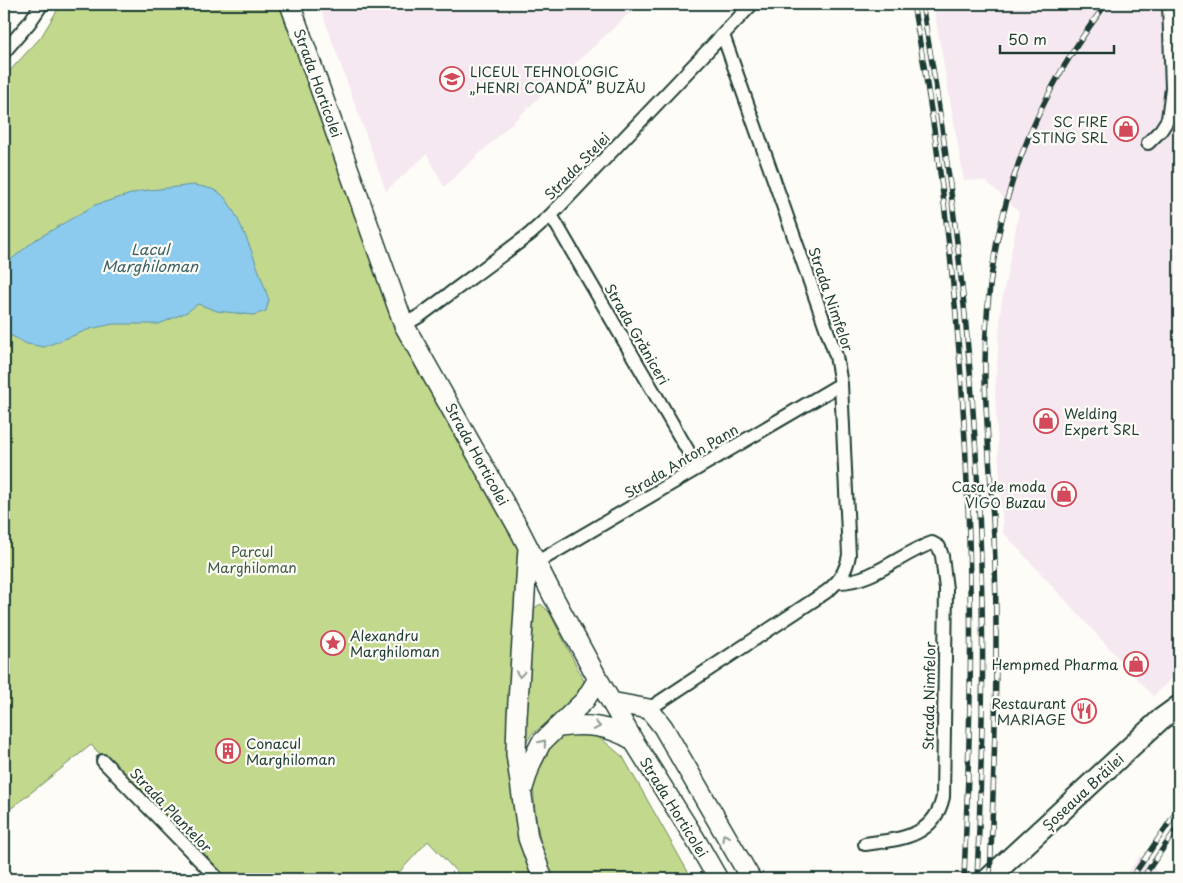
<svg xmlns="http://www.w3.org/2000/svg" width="1183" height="883" viewBox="0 0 1183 883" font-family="'Playpen Sans',sans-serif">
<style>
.built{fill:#f6e8f1}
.green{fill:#c2d88d;stroke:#708a60}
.water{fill:#8ccbed;stroke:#6092a3}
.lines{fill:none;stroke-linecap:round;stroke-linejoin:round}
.minor-casing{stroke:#1f3d34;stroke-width:16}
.secondary-casing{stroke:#1f3d34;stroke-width:22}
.primary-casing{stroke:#1f3d34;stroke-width:24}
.minor{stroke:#fdfcf7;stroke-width:12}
.secondary{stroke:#fdfcf7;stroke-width:19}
.primary{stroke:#fdfcf7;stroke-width:20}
.rail-casing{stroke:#1f3d34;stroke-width:5.5}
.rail{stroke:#fdfcf7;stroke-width:4;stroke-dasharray:11;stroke-linecap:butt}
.oneway{stroke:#8e9c96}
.labels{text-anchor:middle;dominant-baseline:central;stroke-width:4.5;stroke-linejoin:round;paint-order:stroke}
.poi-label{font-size:14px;fill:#1f3d34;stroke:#fdfcf7;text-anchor:start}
.street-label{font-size:14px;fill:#1f3d34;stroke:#fdfcf7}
.park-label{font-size:14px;fill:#405c46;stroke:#fdfcf7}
.water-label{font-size:15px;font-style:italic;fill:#3a6062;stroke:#fdfcf7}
</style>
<rect width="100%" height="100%" fill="#fdfcf7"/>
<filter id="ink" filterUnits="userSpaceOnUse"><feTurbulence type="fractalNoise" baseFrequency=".02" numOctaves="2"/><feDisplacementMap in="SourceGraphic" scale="10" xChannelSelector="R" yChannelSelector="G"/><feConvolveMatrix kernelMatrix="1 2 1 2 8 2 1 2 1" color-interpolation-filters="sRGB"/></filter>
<g filter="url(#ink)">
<path class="built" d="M319,4H639L444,187L427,154L386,191Z
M933,4H1179V672L1153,696L1003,532L995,395L1001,306L1019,212L986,181L964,180Z
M1140,855L1156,870L1165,879H1124Z"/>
<path class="green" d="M61,4H281L404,325L520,531L517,717L543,879H463L428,841L393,879H225L91,745L4,814V77L41,37Z
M541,604L550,613L586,685L561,712L532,734L525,744L522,736L532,615L534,608Z
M564,733H592L604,741L623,757L692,879H553L542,851L535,812L533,785L539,757Z"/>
<path class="water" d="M194,185C203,187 213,188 220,193C239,208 260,275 269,300L266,311L254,315L217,311L198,304L187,312L159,324H113L90,329L44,347L27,344L10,335L4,334V268L7,263L35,240L95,205L141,191Z"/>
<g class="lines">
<defs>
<path id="minor" d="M4,52L29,23L42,4
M1148,143L1161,130L1168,119L1172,88L1169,4
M551,215L698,468
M404,325L421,315L530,234L551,215L752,4
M536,563L841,384
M838,582C874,582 899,554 932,543L939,547L942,556L946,589L943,797C934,838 899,839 865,844
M649,709L826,592C839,582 846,572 849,555L841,384L836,356L723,35
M103,761L218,879"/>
<path id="secondary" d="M290,4L404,325L520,531L553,596L598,679L633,740L694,837L718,879
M528,548L517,717L516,754L528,838L543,879
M611,702L649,709L663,727L751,879
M559,727C586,723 609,726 633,740
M523,788L531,763L541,743L585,700L598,679"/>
<path id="primary" d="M988,879L1161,719L1179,706"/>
</defs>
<use href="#minor" class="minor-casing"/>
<use href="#secondary" class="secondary-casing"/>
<use href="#primary" class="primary-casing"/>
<use href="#minor" class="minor"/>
<use href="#secondary" class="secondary"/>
<use href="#primary" class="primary"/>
<defs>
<path id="rail" d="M913,4C949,194 967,390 970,583C972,682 968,781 964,879
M922,4C957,201 978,401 982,601C984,694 981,787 977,879
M990,879C994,774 998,667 995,562C993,501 987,441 985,380C983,238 1020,117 1106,4
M1131,879L1179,808
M1142,879L1179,825"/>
</defs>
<use href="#rail" class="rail-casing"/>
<use href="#rail" class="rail"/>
</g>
<defs><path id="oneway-chevron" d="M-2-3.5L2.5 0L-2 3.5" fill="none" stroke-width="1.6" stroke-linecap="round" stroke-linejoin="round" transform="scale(1.25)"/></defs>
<g class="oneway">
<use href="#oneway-chevron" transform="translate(520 674) rotate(94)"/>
<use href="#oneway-chevron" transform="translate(597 726) rotate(10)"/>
<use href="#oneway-chevron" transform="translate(543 743) rotate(-51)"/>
<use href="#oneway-chevron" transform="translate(725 837) rotate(-120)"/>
</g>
</g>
<defs>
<symbol id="school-ring" viewBox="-11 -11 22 22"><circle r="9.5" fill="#fdfcf7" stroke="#d1495b" stroke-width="1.5"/><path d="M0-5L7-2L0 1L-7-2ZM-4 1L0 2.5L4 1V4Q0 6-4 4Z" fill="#d1495b"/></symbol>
<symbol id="shop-ring" viewBox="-11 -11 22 22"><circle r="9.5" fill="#fdfcf7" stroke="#d1495b" stroke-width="1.5"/><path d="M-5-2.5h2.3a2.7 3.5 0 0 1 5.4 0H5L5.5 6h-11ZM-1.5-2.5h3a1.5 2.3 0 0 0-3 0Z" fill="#d1495b"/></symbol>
<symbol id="sight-ring" viewBox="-11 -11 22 22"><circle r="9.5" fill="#fdfcf7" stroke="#d1495b" stroke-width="1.5"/><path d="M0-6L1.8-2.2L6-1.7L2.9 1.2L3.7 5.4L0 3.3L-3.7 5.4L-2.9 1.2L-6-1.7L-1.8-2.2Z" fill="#d1495b"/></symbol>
<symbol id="restaurant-ring" viewBox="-11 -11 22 22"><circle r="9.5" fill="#fdfcf7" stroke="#d1495b" stroke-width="1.5"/><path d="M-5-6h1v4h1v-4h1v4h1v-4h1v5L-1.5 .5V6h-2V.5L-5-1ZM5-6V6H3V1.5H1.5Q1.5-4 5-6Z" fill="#d1495b"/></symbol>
<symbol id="building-ring" viewBox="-11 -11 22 22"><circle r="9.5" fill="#fdfcf7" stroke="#d1495b" stroke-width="1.5"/><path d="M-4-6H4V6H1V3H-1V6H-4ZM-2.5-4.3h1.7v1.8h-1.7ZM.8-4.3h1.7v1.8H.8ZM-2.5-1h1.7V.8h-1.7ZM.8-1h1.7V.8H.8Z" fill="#d1495b"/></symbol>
</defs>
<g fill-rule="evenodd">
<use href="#school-ring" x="438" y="65" width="28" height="28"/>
<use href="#shop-ring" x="1112" y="115" width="28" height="28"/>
<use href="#shop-ring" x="1032" y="407" width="28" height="28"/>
<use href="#shop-ring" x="1050" y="480" width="28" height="28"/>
<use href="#sight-ring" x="319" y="629" width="28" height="28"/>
<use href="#shop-ring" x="1122" y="650" width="28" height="28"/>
<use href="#restaurant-ring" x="1070" y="697" width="28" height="28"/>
<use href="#building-ring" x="214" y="737" width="28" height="28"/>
</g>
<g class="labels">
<g class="poi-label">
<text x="470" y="71">LICEUL TEHNOLOGIC<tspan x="470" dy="16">„HENRI COANDĂ” BUZĂU</tspan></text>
<text x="1108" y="121" text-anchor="end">SC FIRE<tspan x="1108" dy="16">STING SRL</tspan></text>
<text x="1064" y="413">Welding<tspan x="1064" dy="16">Expert SRL</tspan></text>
<text x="1046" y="486" text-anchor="end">Casa de moda<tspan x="1046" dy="16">VIGO Buzau</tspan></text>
<text x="350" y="635">Alexandru<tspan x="350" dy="16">Marghiloman</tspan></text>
<text x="1118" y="664" text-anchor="end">Hempmed Pharma</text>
<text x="1066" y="703" text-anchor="end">Restaurant<tspan x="1066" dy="16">MARIAGE</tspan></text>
<text x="246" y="743">Conacul<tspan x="246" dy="16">Marghiloman</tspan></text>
</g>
<g class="street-label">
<text transform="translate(318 83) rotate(70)">Strada Horticolei</text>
<text transform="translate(577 166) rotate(-46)">Strada Stelei</text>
<text transform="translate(831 299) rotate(71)">Strada Nimfelor</text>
<text transform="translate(637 334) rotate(60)">Strada Grăniceri</text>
<text transform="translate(477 454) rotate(61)">Strada Horticolei</text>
<text transform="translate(681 461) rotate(-31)">Strada Anton Pann</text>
<text transform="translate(929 696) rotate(-89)">Strada Nimfelor</text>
<text transform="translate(1083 792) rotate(-43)">Șoseaua Brăilei</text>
<text transform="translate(674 807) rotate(58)">Strada Horticolei</text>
<text transform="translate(171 810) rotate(46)">Strada Plantelor</text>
</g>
<g class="park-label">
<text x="252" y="551">Parcul<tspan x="252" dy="16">Marghiloman</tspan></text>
</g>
<g class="water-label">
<text x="150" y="248">Lacul<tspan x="150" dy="17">Marghiloman</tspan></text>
</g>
</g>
<rect width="1183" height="883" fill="none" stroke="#fdfcf7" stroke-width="20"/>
<rect x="10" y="10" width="1163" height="863" fill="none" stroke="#1f3d34" stroke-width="2" filter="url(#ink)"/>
<path d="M1000 45v8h114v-8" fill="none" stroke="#1f3d34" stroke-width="2.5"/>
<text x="1008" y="45" font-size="15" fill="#1f3d34" stroke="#fdfcf7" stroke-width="4" paint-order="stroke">50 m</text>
</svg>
